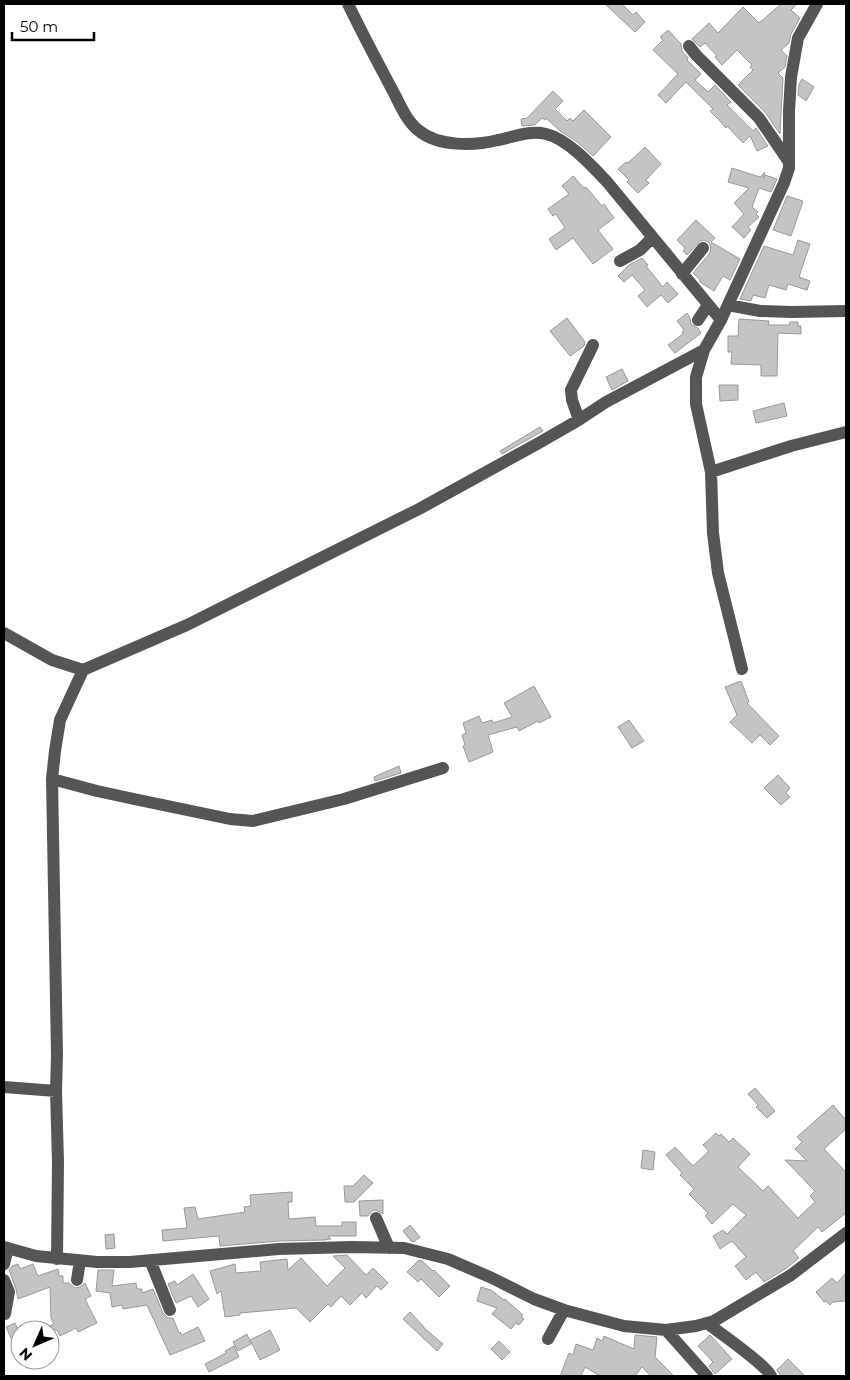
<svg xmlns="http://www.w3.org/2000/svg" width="850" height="1380" viewBox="0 0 850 1380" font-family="Montserrat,sans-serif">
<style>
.building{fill:#c4c4c4;stroke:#999}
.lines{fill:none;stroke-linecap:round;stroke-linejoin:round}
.minor{stroke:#555;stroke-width:12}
</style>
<rect width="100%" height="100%" fill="#fff"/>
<path class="building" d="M605,4H622L633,15L636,12L645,22L635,32Z
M781,4H797L791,10L800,18L791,34L789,43L781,50L787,56L785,67L778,73L783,78L780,134L765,112L738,85L753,70L750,67L752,65L737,50L722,65L715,57L717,56L705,43L700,47L692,39L709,23L718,33L743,7L759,23Z
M668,30L681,44L682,51L688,58L687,60L701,74L695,80L708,92L715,85L731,102L727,105L753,131L756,128L768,146L757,151L750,136L743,143L727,126L726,128L719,120L710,111L713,109L686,82L666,103L658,95L678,74L653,50L663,40L660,37Z
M802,79L814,87L806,101L798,95L799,84Z
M553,91L563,101L555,109L567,121L570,118L573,121L584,110L611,137L593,156L576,141L560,131L546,118L545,120L542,118L535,125L522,126L521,119L527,118Z
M645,147L661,164L646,180L649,183L638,193L627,182L629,180L618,169L626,162L628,163Z
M732,168L760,177L765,172L763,178L765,175L777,179L771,192L759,188L752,207L758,212L756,214L759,217L748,227L751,230L744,238L732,227L744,214L734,203L749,188L728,182Z
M573,176L584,188L586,187L602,206L604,204L614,218L598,230L613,249L593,264L573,238L556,250L549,239L565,228L556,214L553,216L548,209L569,194L562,186Z
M787,196L803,201L791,236L773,230Z
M696,220L715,238L711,242L740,259L730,280L723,276L714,291L700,282V280L693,273L710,253L711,246L708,242L704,240L700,241L687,255L683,251L685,248L677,240Z
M798,240L810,244L799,277L810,281L807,290L788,284L786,290L769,285L765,298L753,295L751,301L740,299L764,246L793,255Z
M642,258L648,265L646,266L663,287L667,282L678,294L668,303L661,295L647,307L638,296L645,290L632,275L624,282L618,276L629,265Z
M687,313L690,318L691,324L698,328L701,333L675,353L668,345L683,334L682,332L684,330L677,321Z
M567,318L585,342L584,346L570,356L550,331Z
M739,319L769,321L768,325H789L790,322H798V326H801V334L778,333L777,376H761V365L731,364L732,352H728V336H738Z
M622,369L628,381L612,390L606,377Z
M719,385H738V400L720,401Z
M784,403L787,416L756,423L753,411Z
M540,427L543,431L502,454L500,451Z
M741,681L749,702L747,703L779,736L770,745L760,735L752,743L730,722L737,715L725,687Z
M534,686L551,717L539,723L538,721L519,731L517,727L488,735L493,752L469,762L463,746L465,745L462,735L466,733L463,723L479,716L482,723L492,720L493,723L512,717L504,703Z
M629,720L644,741L632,748L618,727Z
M399,766L401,773L375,781L374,777Z
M778,775L790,788L786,793L790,797L781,805L764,788Z
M755,1088L775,1111L767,1118L756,1107L758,1105L748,1094Z
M833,1105L846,1120V1129L824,1149L846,1172V1213L822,1232L818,1227L793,1251L799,1258L785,1269L764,1282L756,1272L746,1280L735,1266L746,1257L732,1241L720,1249L713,1236L723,1230L727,1234L746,1215L733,1204L712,1224L705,1216L708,1213L689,1194L694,1189L680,1175L682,1173L666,1155L675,1147L693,1166L709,1151L703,1145L716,1133L719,1136L721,1134L729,1142L733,1138L750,1154L738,1167L763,1191L768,1186L798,1218L815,1202L810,1196L815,1191L785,1160L807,1161L795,1149L802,1142L797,1137Z
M643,1150L655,1152L653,1170L641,1168Z
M364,1175L373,1183L354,1202H345L344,1186H353Z
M292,1192V1202H288L289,1219L315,1217L316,1226H342V1222H356V1236H328L331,1239L324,1240L280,1241L220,1246L219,1236L163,1241L162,1230L187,1228L184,1208L195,1207L198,1219L245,1212L244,1207L251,1206L250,1195Z
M383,1200V1214L376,1210L372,1211L368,1216H360L359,1201Z
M410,1225L420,1237L414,1242L411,1241L403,1231Z
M114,1234L115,1248L106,1249L105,1235Z
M347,1255L366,1275L373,1268L388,1283L381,1290L377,1286L366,1298L362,1293L350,1305L341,1296L331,1307L328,1304L310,1322L296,1308L240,1313V1315L225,1317L221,1291L217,1294L210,1271L235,1264L236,1273L261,1271L260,1262L287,1259L288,1270L301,1258L327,1286L345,1268L333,1256Z
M419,1260L422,1261L433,1271L434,1270L450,1286L439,1297L421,1279L418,1282L407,1272Z
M18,1264L20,1269L33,1264L38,1276L58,1269L59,1276H63V1283H69L75,1288L80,1287L85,1283L91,1296L85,1299L97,1323L78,1332L76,1328L60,1336L57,1330H41L54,1324L51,1318L50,1287L18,1299L16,1289L9,1270L12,1266Z
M98,1270H114L112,1286L136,1283L137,1289H142V1293L153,1289L163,1313L168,1318H173L179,1333L180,1332L182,1335L198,1327L205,1341L170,1355L147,1305L123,1309L122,1305L112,1307L110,1293L96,1291Z
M846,1273V1301L833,1302L830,1305L826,1301L824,1302L816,1292L832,1278L837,1283Z
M193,1274L209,1299L198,1307L191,1296L176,1303L168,1284L175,1281L177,1285Z
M481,1287L491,1290L504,1300L505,1299L523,1315L521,1316L524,1319L519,1325L516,1323L511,1329L492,1314L497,1308L477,1301Z
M410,1312L424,1327V1328L443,1344L437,1351L403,1319Z
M15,1323L20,1334V1358L6,1327Z
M270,1330L280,1350L260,1360L250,1340Z
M247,1334L251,1344L238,1351L233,1342Z
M635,1335L657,1337L655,1357L674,1376H651L642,1367L635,1376H600L585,1367L581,1376H560L569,1353L573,1355L576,1344L593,1350L597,1338L602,1341L604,1336L634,1349Z
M710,1335L732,1359L715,1374L709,1366L713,1362L698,1346Z
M499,1341L510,1352L502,1360L491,1349Z
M234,1346L239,1357L209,1372L205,1364L226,1353L225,1351Z
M788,1359L805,1376H781L777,1370Z"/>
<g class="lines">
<path class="minor" d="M348,4C363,35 379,65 395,95C401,107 407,121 418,130C438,147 474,146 498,140C514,137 530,130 546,134C568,139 593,167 608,183L721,320
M689,46L696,55L759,118L789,162
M620,261L640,250L652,238
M682,274L703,248
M728,305L760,311L792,312L846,311
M698,320L708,305
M704,350L696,377V404L711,472L713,533L718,573L742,669
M579,420L572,400L571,390L593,345
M711,472L791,446L846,432
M4,633L52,660L83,670
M52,779L97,791L134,799L230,819L253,821L344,799L443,768
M4,1087L56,1091
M376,1218L389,1248
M4,1247L36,1256L97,1262H130L279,1249L352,1247L404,1248L448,1259L492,1278L534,1299L564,1310L624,1326L666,1330L696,1326L714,1321L791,1275L846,1233
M57,1259L58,1162L56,1091L57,1055L52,779L55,751L60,720L83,670L187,625L419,509L537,444L577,421L606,402L704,350L721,320L784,183L789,168V111L791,77L798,38L817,4
M150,1260L170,1310
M4,1264L8,1248
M4,1280L9,1292L5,1314
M77,1280L80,1261
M707,1323C720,1333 765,1364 771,1376
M666,1330L707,1376
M548,1339L564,1310"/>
</g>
<rect width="850" height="1380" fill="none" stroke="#000000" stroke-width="10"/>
<g transform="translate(35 1345) rotate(225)"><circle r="24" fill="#ffffff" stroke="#999999"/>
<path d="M0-4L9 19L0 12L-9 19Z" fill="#000000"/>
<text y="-8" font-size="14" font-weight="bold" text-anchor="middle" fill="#000000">N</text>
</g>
<path d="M12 32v8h82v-8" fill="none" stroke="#000000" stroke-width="2.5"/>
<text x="20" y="32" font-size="15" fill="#000000" stroke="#ffffff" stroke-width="4" paint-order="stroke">50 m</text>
</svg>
